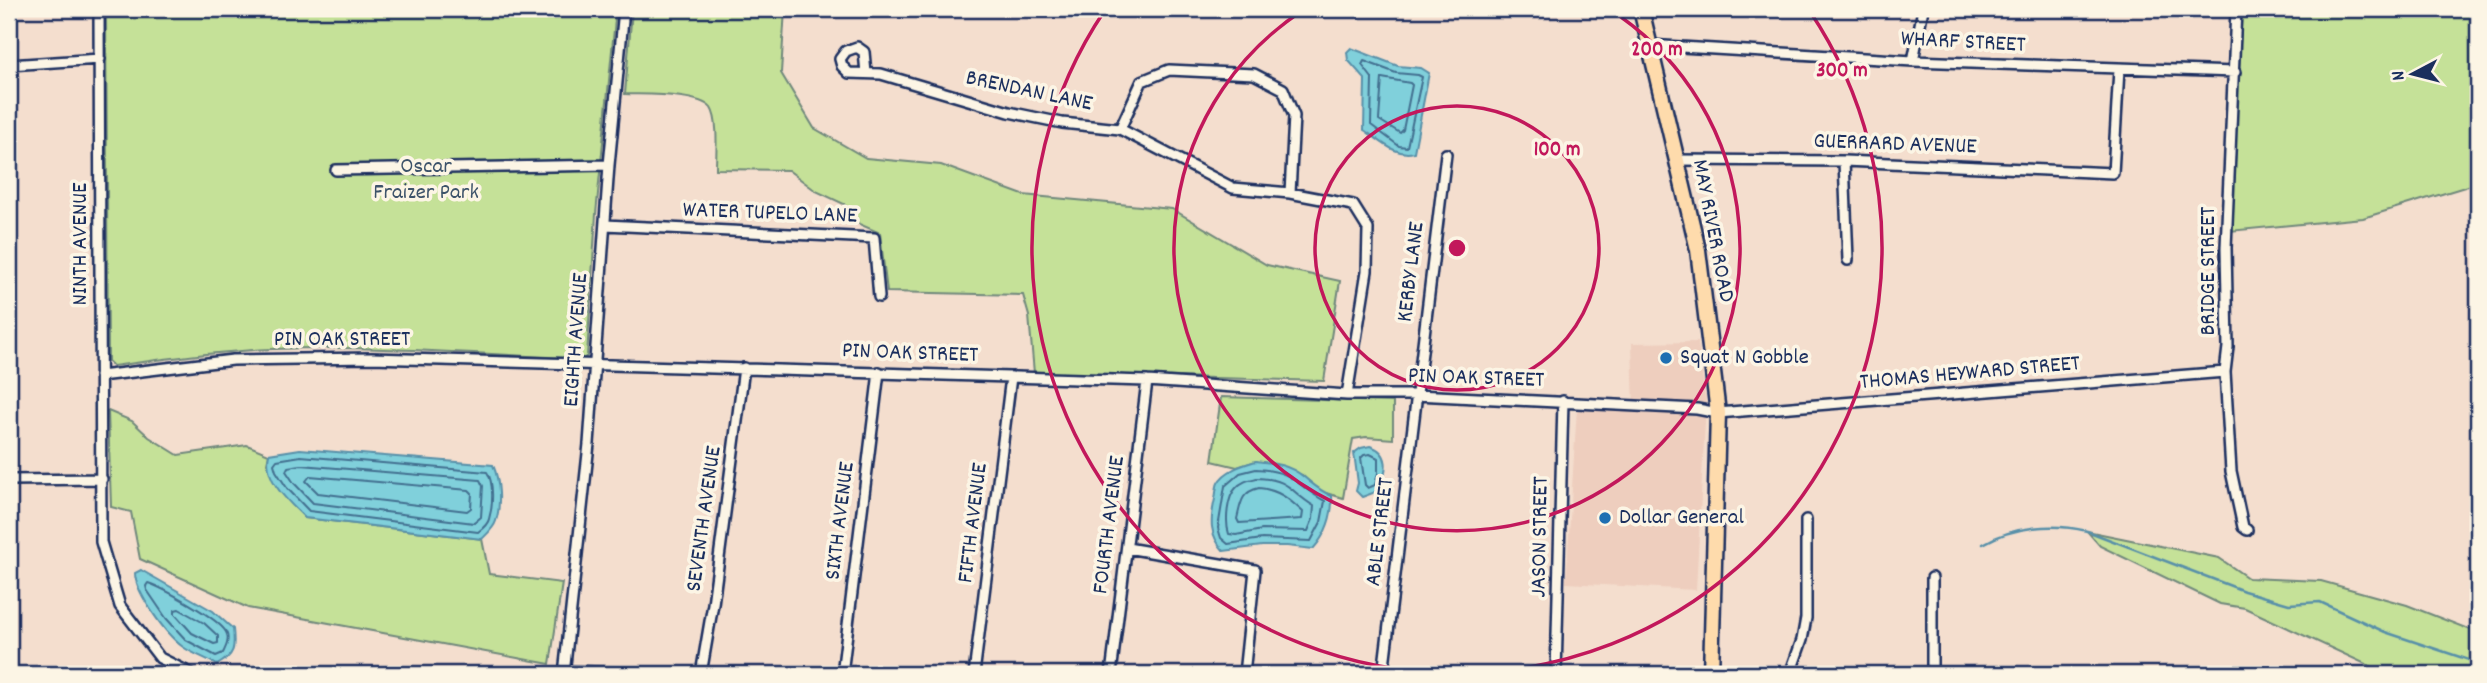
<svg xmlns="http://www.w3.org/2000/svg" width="2487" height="683" viewBox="0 0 2487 683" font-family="Dekko,sans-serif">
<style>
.built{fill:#eecebe}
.green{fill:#c5e198;stroke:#70887b;stroke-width:2}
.water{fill:#80d0db;stroke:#5890a9;stroke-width:2}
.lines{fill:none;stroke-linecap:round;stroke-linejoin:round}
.shore{stroke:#436f90;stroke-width:2}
.stream{stroke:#5890a9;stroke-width:2.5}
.minor-casing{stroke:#1b2f5e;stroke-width:14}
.primary-casing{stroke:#1b2f5e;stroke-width:19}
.minor{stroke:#fcf5e5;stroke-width:9}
.primary{stroke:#fedbac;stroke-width:14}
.ring{fill:none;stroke:#c2185b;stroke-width:3.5}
.poi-dot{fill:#1f6fb2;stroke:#fcf5e5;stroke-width:2.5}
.labels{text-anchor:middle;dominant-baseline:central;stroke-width:7;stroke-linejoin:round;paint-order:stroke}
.street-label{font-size:23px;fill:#1b2f5e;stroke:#fcf5e5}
.park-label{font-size:23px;fill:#3d536a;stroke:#fcf5e5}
.poi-label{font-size:23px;fill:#1b2f5e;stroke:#fcf5e5;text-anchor:start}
.centre{fill:#c2185b;stroke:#fcf5e5;stroke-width:3.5}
.ring-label{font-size:21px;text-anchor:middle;font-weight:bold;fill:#c2185b;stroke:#fcf5e5;stroke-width:7;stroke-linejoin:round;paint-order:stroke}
</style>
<rect width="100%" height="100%" fill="#f4dece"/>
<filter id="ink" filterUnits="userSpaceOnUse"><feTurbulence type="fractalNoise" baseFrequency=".0143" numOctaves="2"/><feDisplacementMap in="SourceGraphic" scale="14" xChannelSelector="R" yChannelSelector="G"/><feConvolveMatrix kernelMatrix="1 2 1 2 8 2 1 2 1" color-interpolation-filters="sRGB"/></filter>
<g filter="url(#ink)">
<path class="built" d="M1698,342L1706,403L1696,590L1566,583L1577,408L1634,410L1632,343Z"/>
<path class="green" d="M106,9H616L596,214L587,356L583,359C480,354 376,345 273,349C219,351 166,359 113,366L108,361Z
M632,9H785L781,73L814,128L866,158L941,165L1023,195L1172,209L1267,265L1340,281L1324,381L1034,373L1029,316L1023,295L887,292L880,233L859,224L844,204L816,191L788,170L716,169C716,154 719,120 711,108C699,93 644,95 625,94Z
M2242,9H2478V183L2363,218L2230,231Z
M2478,257V440L2472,372Z
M1221,397L1393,402V439L1366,437L1353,439L1343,498L1319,491L1302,475L1256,461L1237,467L1212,461Z
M108,411L132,421L149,437L178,455L247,445L269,454L267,463L305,518L482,539L489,574L562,583L550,664L248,608L140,559L131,512L111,507Z
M2087,531L2219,558L2248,578L2321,581L2407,605L2468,629L2478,628V674H2387L2245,608L2220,604L2100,546Z"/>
<path class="water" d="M1351,48L1398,66L1421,68L1429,73L1414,152C1395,157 1380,140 1364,130L1365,79L1348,60L1347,52Z
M1370,446C1392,453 1386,471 1381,490L1362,497L1356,491L1358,483L1354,453L1361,448Z
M300,449L493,465C500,481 501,505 496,521C494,528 487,534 482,539L305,518C288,501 263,480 269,454Z
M1256,461C1274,463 1290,465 1304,477C1314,485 1320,491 1332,496C1333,515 1326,535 1313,549L1287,546H1262L1224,551C1209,535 1210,520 1215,499C1216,495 1216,487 1218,483C1225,470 1243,465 1256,461Z
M141,570L213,611L233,629C235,648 235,655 217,665C206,658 193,654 183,647C166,635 135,592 135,573Z"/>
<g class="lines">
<path class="shore" d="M1364,61L1396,73L1418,75L1422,77L1407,147L1399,146L1371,125L1372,78L1362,65Z
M1382,78L1410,83L1412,85L1403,130L1400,133L1379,120Z
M1370,454L1378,458V473L1375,485L1368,488L1365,485L1361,458L1364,455Z
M301,456L487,472C494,482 493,506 489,519C488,524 482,529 478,532L309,511L287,488L276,471L274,464L277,460Z
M301,465L480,480L483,486L481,517L474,523L313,503L294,483L286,471L288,467Z
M1256,469C1297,471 1295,486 1325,501L1321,522L1311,541L1262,539L1228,544L1221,538L1218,528L1225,486L1240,473Z
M310,476L469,490L472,493L471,508L467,511L318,493L306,481Z
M1257,478C1291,479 1290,492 1314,506L1313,519L1308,531L1262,530L1236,535L1229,534C1225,522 1227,497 1236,488C1242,481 1249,480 1257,478Z
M1259,488C1279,490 1289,499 1303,512L1302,519L1239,523L1237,519C1241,503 1241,492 1259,488Z
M148,583C163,588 218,618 226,632C230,639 226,647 223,653L216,656L186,640L166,618L147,590L146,586Z
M179,609L204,623L218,636V643L214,644L192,633L175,614V610Z"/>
<path class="stream" d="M1983,544C2014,526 2053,523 2087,531L2244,591L2289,604L2320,602L2385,632L2478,663"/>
<defs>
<path id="minor" d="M99,9L101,542L120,606L160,658L192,674
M2236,9L2226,248L2228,347L2225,372L2231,471L2243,527L2247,530
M1648,45L1913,61L2235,72
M1913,61L1923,9
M9,65L100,59
M866,73L864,52L857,47L846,51L840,59L842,66L849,73L881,74L1009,112L1062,123L1120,129L1233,188L1290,193L1353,205L1368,229L1367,271L1347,395
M1120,129L1142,81L1169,70L1254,74L1283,89L1294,116L1290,193
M1675,160L1844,161L2113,173L2119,69
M1844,161L1848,260
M336,170L609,165
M605,225L874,238L879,297
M100,376L233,360L372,358L1147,381L1347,395H1416L1697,409L1718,413L2225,372
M9,480L102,479
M1127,548L1255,570L1244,674
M1932,578V674
M565,671L650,674
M564,674L589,444L609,165L624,9
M701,674L713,604L744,368
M842,674L879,372
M974,674L1011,377
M1111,674L1147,381
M1383,674L1446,154
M1556,674L1563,401
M1790,674L1802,640L1806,618V520"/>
<path id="primary" d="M1641,9L1698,250L1718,413L1711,674"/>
</defs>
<use href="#minor" class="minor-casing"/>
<use href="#primary" class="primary-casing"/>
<use href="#minor" class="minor"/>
<use href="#primary" class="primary"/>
</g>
</g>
<g class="ring">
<circle cx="1457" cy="248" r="142"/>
<path d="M1609 9A283 283 0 1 1 1305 9"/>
<path d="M1809 10A425 425 0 1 1 1105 10"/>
</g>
<g class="poi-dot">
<circle cx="1666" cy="358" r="7"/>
<circle cx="1605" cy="518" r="7"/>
</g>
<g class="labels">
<g class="street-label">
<text transform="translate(1963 43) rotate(3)">WHARF STREET</text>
<text transform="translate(1029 92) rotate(12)">BRENDAN LANE</text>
<text transform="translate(1895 145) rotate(2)">GUERRARD AVENUE</text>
<text transform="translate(770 214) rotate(2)">WATER TUPELO LANE</text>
<text transform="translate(1712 231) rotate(79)">MAY RIVER ROAD</text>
<text transform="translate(81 244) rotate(-90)">NINTH AVENUE</text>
<text transform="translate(2209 271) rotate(-90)">BRIDGE STREET</text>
<text transform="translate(1412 272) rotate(-83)">KERBY LANE</text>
<text x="342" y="340">PIN OAK STREET</text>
<text transform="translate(577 340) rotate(-86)">EIGHTH AVENUE</text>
<text transform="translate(910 354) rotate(2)">PIN OAK STREET</text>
<text transform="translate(1970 374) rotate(-5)">THOMAS HEYWARD STREET</text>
<text transform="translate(1476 379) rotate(2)">PIN OAK STREET</text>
<text transform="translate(705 519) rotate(-82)">SEVENTH AVENUE</text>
<text transform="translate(841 521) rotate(-83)">SIXTH AVENUE</text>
<text transform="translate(974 523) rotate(-83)">FIFTH AVENUE</text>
<text transform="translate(1110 525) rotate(-83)">FOURTH AVENUE</text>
<text transform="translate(1381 532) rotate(-83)">ABLE STREET</text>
<text transform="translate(1541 537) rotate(-89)">JASON STREET</text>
</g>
<g class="park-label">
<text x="426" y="167">Oscar<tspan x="426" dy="26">Fraizer Park</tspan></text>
</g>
<g class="poi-label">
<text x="1680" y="358">Squat N Gobble</text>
<text x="1619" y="518">Dollar General</text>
</g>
</g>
<circle cx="1457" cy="248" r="10" class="centre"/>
<g class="ring-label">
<text x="1657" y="55">200 m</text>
<text x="1842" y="76">300 m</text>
<text x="1557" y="155">100 m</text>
</g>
<rect width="2487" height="683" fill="none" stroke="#fcf5e5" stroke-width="35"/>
<rect x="18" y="18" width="2452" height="648" fill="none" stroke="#1b2f5e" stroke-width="2.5" filter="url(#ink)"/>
<g transform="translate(2413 74) rotate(263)" stroke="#fcf5e5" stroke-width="5" paint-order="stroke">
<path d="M0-5L12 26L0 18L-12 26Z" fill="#1b2f5e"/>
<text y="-10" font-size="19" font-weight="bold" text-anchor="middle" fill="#1b2f5e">N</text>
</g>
</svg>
